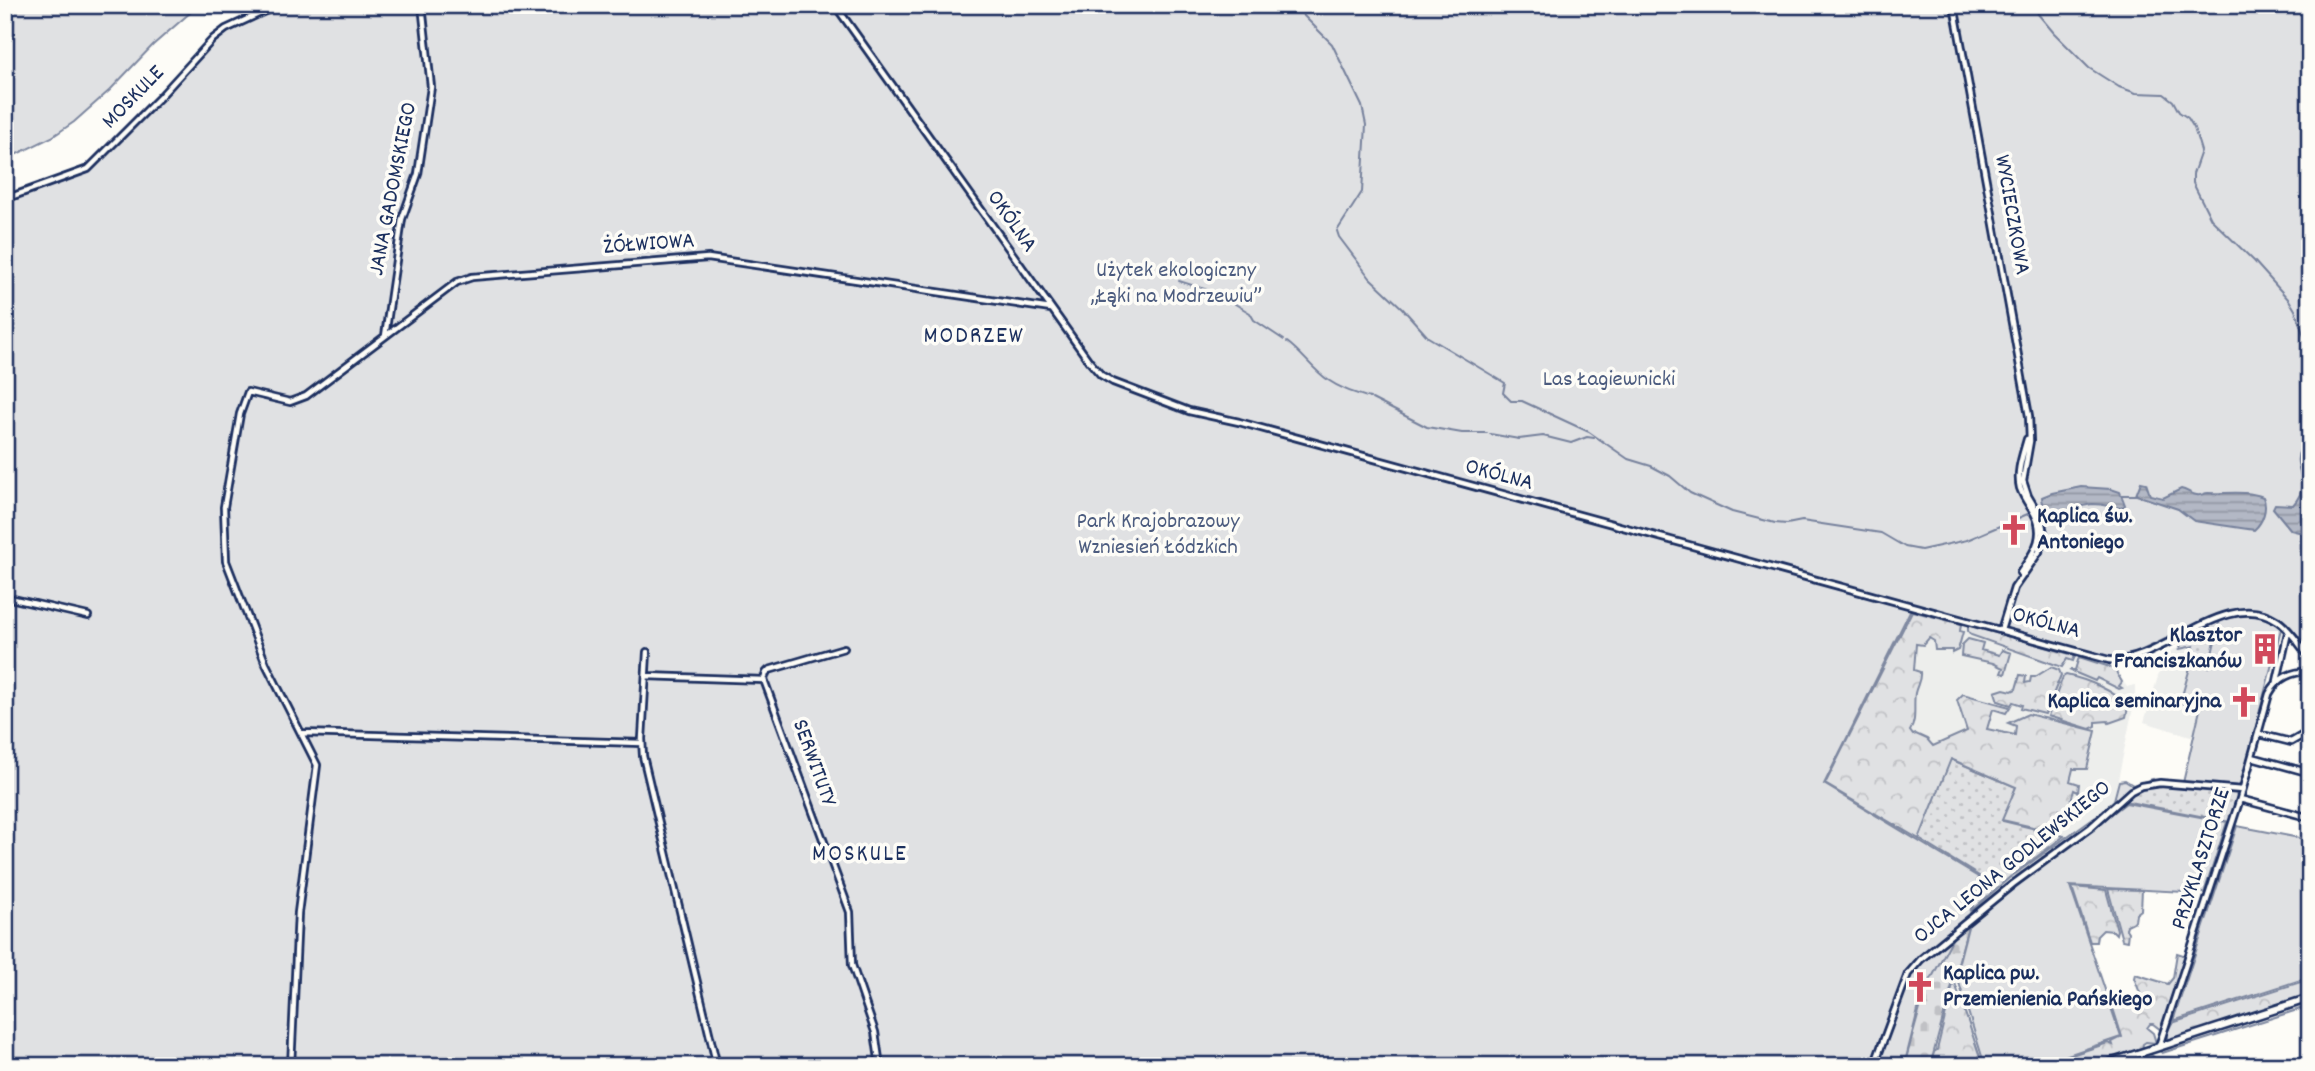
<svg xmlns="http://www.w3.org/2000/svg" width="2315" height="1071" viewBox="0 0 2315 1071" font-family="Dekko,sans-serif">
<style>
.built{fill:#edeeec}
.grass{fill:url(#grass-dots);stroke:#7e88a0;stroke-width:2}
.forest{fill:url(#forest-crowns);stroke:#7e88a0;stroke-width:2}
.cemetery{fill:url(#cemetery-stones);stroke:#7e88a0;stroke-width:2}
.green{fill:#e0e1e3;stroke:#7e88a0;stroke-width:2}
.water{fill:url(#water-rules);stroke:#76819c;stroke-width:2}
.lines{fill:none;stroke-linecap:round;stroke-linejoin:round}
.stream{stroke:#76819c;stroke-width:2}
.minor-casing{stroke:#1b2f5e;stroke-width:10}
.major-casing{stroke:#1b2f5e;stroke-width:11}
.minor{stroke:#fdfcf7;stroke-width:4.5}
.major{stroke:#fdfcf7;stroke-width:6}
.labels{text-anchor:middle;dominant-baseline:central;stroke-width:7;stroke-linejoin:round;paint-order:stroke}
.street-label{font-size:23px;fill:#1b2f5e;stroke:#fdfcf7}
.park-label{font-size:23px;fill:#4c5c7f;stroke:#fdfcf7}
.poi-label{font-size:23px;font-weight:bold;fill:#1b2f5e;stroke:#fdfcf7;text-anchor:start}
.neighbourhood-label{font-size:24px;letter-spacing:2px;fill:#1b2f5e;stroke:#fdfcf7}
</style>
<defs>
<pattern id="grass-dots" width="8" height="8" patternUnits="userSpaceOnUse" patternTransform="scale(1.75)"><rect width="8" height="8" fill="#e0e1e3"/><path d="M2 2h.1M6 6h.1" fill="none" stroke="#c0c1c5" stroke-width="1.8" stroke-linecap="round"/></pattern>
<pattern id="forest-crowns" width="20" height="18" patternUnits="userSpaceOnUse" patternTransform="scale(1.75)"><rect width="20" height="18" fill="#e0e1e3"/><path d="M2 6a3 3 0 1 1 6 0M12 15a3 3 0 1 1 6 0" fill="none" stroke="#c0c1c5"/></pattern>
<pattern id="cemetery-stones" width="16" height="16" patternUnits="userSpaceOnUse" patternTransform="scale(1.75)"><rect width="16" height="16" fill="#e0e1e3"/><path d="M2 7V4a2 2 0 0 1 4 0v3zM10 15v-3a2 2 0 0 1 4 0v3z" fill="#c0c1c5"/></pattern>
<pattern id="water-rules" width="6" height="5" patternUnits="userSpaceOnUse" patternTransform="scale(1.75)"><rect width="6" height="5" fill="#b3b8c5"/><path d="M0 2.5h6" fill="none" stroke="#9196a3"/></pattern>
</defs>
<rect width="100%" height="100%" fill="#fdfcf7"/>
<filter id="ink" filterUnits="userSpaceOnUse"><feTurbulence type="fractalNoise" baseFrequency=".0143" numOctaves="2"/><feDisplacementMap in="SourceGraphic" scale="14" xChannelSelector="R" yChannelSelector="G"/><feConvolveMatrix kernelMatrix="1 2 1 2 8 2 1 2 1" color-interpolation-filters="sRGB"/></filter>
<g filter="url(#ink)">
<path class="built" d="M1912,610L2110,667L2115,670L2127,687L2135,685V698L2114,799L2096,816L2066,835L2002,820L1978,876L1824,785Z
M2194,646L2210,664L2194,737L2144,722L2165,654L2175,649Z"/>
<path class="grass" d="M2227,618L2210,664L2190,660L2194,646L2179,649L2185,637Z
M1950,759L2016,787L2003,821L2064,836L2009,878L1972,910L1979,876L1919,839Z
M2167,786L2238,793L2230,822L2124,801C2135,786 2150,786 2167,786Z"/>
<path class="forest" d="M1912,611L1961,624L1960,631L1963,632L1958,650L1952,653V650H1935L1934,641L1929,638L1923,645L1916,644L1914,670L1920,672C1921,681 1917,684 1915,693C1913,706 1917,721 1910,731L1913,735L1916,734L1927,739L1933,746L1967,731L1957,700L1963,694L2010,707L2006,713L1993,709L1987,729L2015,735L2016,726L2008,723L2028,714L2096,731L2087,769H2073L2070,781L2079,784L2078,792L2074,790L2068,811L2066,813L2060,810L2046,830L2002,820L2016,787L1951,759L1919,839L1825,784Z
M1968,625L2070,654L2075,656L2073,661L2067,659L2062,667L1971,635L1968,631Z
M1968,639L1983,643L1981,650L1999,655L2002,650L2011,653L2005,674L2001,673L2003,668L1993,663L1961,656L1962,645Z
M2079,657L2110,667L2115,670L2122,682L2119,686L2122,688L2119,689L2097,678L2095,681L2069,670H2075Z
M2051,667L2059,670L2061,675L2045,714L2021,708L2022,705L2013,702L2011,705L1998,701L1995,692L2004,689L2012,691L2016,689L2020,675L2026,676L2025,683L2030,682L2031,677H2035Z
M2066,675C2085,679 2117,691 2128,707L2126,717L2109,723L2108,721L2096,722V726L2090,729L2048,716L2063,677Z
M2153,779L2160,786L2136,790L2125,799L2126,803L1978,915L1971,911L2009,878L2100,813L2114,800L2119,781L2125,780L2133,785Z
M2072,887L2106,890L2117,930L2116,934L2113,931L2103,930L2097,936L2096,942H2090Z
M2108,889L2142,890L2141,910L2136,914L2135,921L2127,925L2126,929L2128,932L2127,941L2122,940Z
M2177,953L2186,956L2161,1030L2153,1024H2150L2147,1028L2153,1033L2156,1043L2146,1042L2143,1044L2142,1050L2154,1057L2153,1066H2038L2108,1043L2113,1045L2112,1042L2122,1037L2112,1005L2115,1004L2116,999L2121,995L2133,999L2142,998L2134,978L2135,974L2168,984L2173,978Z
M2310,979V1006L2162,1053L2160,1051L2170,1046L2166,1034L2172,1023Z
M1954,980L1983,1066H1930L1934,1052L1937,1050Z"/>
<path class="cemetery" d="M1969,923L1930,1066H1904L1923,998L1904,990L1939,947Z"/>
<path class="green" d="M5,5H199L153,45L110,90L74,122L52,137L5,160Z
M278,5H2310V665L2286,627L2282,625L2239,792L2182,787L2202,701L2199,709L2180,703L2191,664L2209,667L2221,615L2210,618L2121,660L1913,605L1824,784L1978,877L1968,923L1956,932L1921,998L1904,1066H5V200L93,166L233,24Z
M2126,803L2227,822L2204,893L2070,886L2121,1037L2035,1066H1985L1956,973L1969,923Z
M2237,826L2310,840V977L2173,1021Z"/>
<path class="water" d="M2304,447L2310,448V535L2291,530L2273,508L2275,504L2293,505C2315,479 2289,469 2301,448Z
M2141,482L2146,483L2150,495L2163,498L2181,489C2187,490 2192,495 2197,495C2201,496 2204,493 2208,493C2226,494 2246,490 2263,497C2268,508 2263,522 2254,530L2194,521L2178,509L2136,495Z
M2081,487L2111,489L2120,492L2125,505L2121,508C2112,507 2103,504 2093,504C2078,505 2043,524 2042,497L2052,493Z"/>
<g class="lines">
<path class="stream" d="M1293,5L1332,44L1362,106L1366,125L1362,192L1337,231L1339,237L1370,278L1402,308L1428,337L1505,383L1503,393L1511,401H1522L1589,432L1628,459L1651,466L1670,476L1690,493L1732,512L1775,523L1787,524L1802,521L1881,533L1905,547L1921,550L1967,540L2030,513
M2035,5L2038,14L2054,33L2089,68L2119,87L2136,93L2164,94L2173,101L2179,112L2188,118L2194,128L2201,151L2193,174V183L2211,219L2254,261L2289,300L2295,310L2310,354
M1179,281L1217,293L1250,313L1254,320L1284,340
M1287,342C1302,353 1313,370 1328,380C1341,389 1355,393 1370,398
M1372,399L1427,427L1462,433H1487
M1490,434L1519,439L1543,436L1571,443L1587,437L1594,438
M2122,495H2137"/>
<defs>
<path id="minor" d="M835,5L1089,361L1101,375L1113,382L1189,411L1239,422L2109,660C2161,666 2225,585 2278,621C2291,630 2300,646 2310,658
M1954,5L2029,416L2030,441L2023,481L2028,496L2041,518L2044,534L2039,552L2014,588
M5,199L88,169L160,97L213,39L226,29L278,5
M385,336L402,219L418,174L431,87L422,5
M2020,573C2033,553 2047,537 2034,513C2029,505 2023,497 2020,488C2016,472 2023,454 2027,439
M5,597L88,616
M2001,630L2014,588
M844,648L769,670L766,673L764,680L850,912L852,965L875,1032L880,1066
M647,652L642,739L643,756L717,1066
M646,676L764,680
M2277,681L2288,632
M302,733L642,743
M2259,734L2291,742L2310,731
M2252,757L2310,773
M2240,799L2303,816L2310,814
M2159,1046L2240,799L2269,694C2278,677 2291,672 2310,671
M291,1066L298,913L317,765L266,664L226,561L224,507L240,414L248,392L290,402L306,396L457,282L472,277L708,258L1051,309
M1874,1066L1908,974L1921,959L2013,884L2091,827L2131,791L2141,786L2160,783L2242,790"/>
<path id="major" d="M2100,1066L2310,998"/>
</defs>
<use href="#minor" class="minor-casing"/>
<use href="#major" class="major-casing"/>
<use href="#minor" class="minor"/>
<use href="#major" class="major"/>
</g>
</g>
<defs>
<symbol id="church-bare" viewBox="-9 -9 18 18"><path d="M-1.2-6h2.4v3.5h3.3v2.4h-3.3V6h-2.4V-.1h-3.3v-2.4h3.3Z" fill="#d1495b" stroke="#fdfcf7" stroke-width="2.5" paint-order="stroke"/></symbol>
<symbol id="building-bare" viewBox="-9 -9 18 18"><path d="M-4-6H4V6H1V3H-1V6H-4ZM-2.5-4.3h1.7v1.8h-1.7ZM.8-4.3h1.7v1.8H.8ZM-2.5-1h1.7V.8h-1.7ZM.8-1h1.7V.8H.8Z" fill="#d1495b" stroke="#fdfcf7" stroke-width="2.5" paint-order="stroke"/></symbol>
</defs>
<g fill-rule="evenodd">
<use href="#church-bare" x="1992" y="508" width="44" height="44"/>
<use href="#building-bare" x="2243" y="627" width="44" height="44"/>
<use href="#church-bare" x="2222" y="680" width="44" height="44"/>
<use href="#church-bare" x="1898" y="965" width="44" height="44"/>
</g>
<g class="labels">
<g class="street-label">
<text transform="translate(134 98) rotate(-46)">MOSKULE</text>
<text transform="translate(394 189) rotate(-79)">JANA GADOMSKIEGO</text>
<text transform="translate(2011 215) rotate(80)">WYCIECZKOWA</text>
<text transform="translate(1011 222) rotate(55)">OKÓLNA</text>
<text transform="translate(649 245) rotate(-4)">ŻÓŁWIOWA</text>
<text transform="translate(1499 476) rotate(15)">OKÓLNA</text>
<text transform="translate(2046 624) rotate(15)">OKÓLNA</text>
<text transform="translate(813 763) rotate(70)">SERWITUTY</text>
<text transform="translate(2202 859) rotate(-72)">PRZYKLASZTORZE</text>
<text transform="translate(2013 863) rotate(-39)">OJCA LEONA GODLEWSKIEGO</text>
</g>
<g class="park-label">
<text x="1176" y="271">Użytek ekologiczny<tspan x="1176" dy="26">„Łąki na Modrzewiu”</tspan></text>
<text x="1609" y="380">Las Łagiewnicki</text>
<text x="1158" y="522">Park Krajobrazowy<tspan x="1158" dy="26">Wzniesień Łódzkich</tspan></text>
</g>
<g class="poi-label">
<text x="2037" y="517">Kaplica św.<tspan x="2037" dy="26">Antoniego</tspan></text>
<text x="2242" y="636" text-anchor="end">Klasztor<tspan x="2242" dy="26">Franciszkanów</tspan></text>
<text x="2221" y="702" text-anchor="end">Kaplica seminaryjna</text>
<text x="1943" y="974">Kaplica pw.<tspan x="1943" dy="26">Przemienienia Pańskiego</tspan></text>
</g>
<g class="neighbourhood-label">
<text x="974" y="337">MODRZEW</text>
<text x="860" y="855">MOSKULE</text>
</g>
</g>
<rect width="2315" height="1071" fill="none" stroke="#fdfcf7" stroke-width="28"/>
<rect x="14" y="14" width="2287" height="1043" fill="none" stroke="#1b2f5e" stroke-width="2.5" filter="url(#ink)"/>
</svg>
